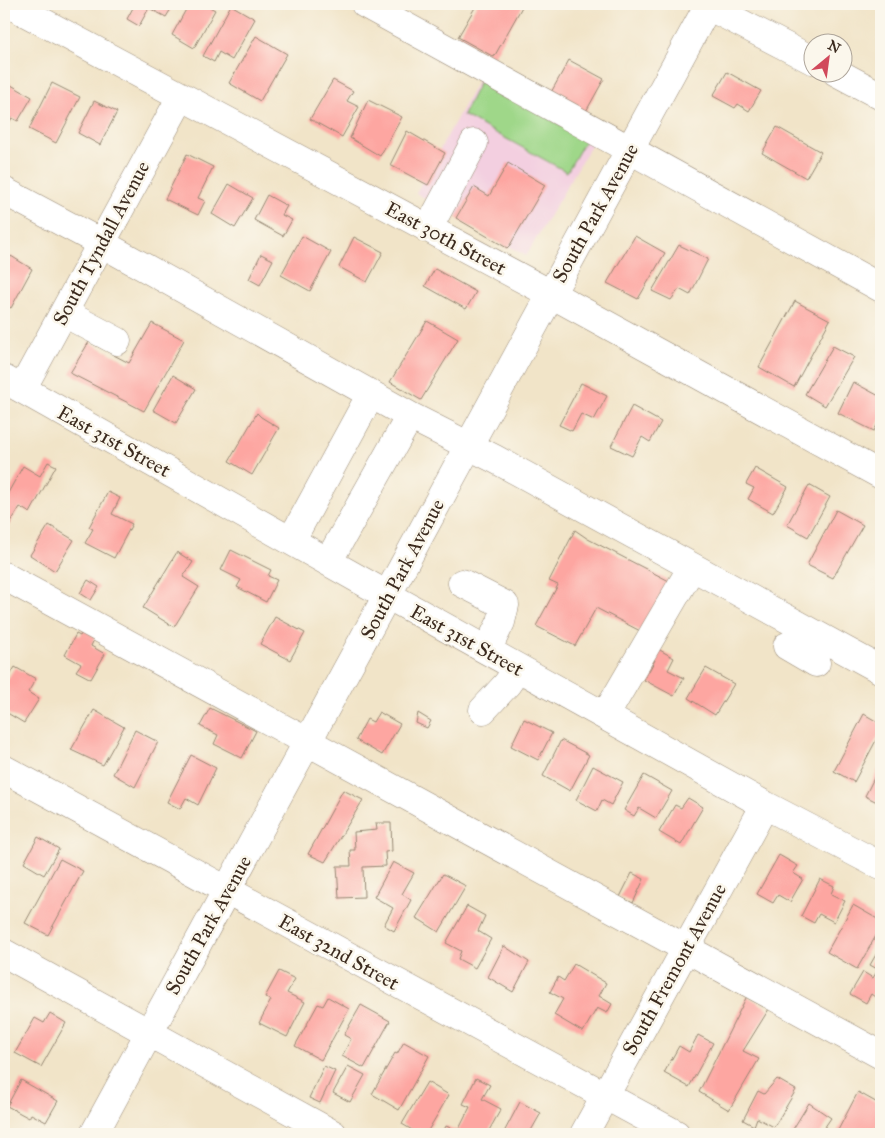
<svg xmlns="http://www.w3.org/2000/svg" width="885" height="1138" viewBox="0 0 885 1138" font-family="'IM FELL Great Primer',serif">
<style>
.built{fill:#f3cfe0}
.green{fill:#9fd789;stroke:#6d8054}
.building{fill:#fda6a1}
.lines{fill:none;stroke-linecap:round;stroke-linejoin:round}
.minor-casing{stroke:#968773;stroke-width:29}
.major-casing{stroke:#968773;stroke-width:29}
.minor{stroke:#fff;stroke-width:28}
.major{stroke:#fff;stroke-width:28}
.labels{text-anchor:middle;dominant-baseline:central;stroke-width:5;stroke-linejoin:round;paint-order:stroke}
.street-label{font-size:20px;fill:#3b2a1e;stroke:#fbf7ec}
</style>
<rect width="100%" height="100%" fill="#fbf7ec"/>
<filter id="ink" filterUnits="userSpaceOnUse"><feTurbulence type="fractalNoise" baseFrequency=".02" numOctaves="2"/><feDisplacementMap in="SourceGraphic" scale="10" xChannelSelector="R" yChannelSelector="G"/><feConvolveMatrix kernelMatrix="1 2 1 2 8 2 1 2 1" color-interpolation-filters="sRGB"/></filter>
<filter id="wash" filterUnits="userSpaceOnUse"><feTurbulence type="fractalNoise" baseFrequency=".0096" numOctaves="4" result="noise"/><feDisplacementMap in="SourceGraphic" scale="20" xChannelSelector="R" yChannelSelector="G"/><feGaussianBlur stdDeviation="1.12" result="paint"/><feColorMatrix in="noise" values="0 0 0 0 0 0 0 0 0 0 0 0 0 0 0 0 0 1.4 0 .05"/><feComposite in="paint" operator="in"/></filter>
<g filter="url(#wash)">
<rect width="100%" height="100%" fill="#f1e4c8"/>
<path class="built" d="M479,78L593,142L526,256L416,193Z"/>
<path class="green" d="M480,81L586,139L567,172L463,115Z"/>
<g id="blocks">
<path class="building" d="M135,4H174L166,17L149,8L139,26L127,19Z
M189,4H204L215,10L194,48L172,35Z
M477,4H519L523,5L494,57L458,37Z
M231,5L255,19L232,60L219,52L214,62L203,56Z
M256,36L287,54L260,101L229,83Z
M569,60L604,79L584,115L549,96Z
M727,72L761,91L749,111L738,104L735,108L713,96Z
M333,80L353,91L347,101L359,107L342,137L310,119Z
M4,81L32,97L18,121L12,118L8,124L4,121Z
M52,83L80,97L56,143L29,129Z
M368,100L402,117L380,156L350,138Z
M94,101L117,112L100,145L78,133Z
M777,127L821,152L806,178L762,153Z
M407,131L445,153L428,185L390,165Z
M187,154L213,167L198,198L205,201L198,215L165,199Z
M508,163L545,185L510,245L507,248L456,218L474,187L489,196Z
M229,184L253,198L235,228L212,214Z
M267,195L287,206L282,215L292,220L283,236L254,220Z
M302,236L331,252L310,291L281,275Z
M635,236L665,253L638,299L607,283Z
M354,237L383,252L367,282L339,267Z
M679,245L708,259L690,295L679,289L671,300L652,291Z
M261,254L273,260L260,285L249,279Z
M11,256L32,269L11,308L4,304V269Z
M435,269L476,292L466,309L425,286Z
M795,301L830,320L794,387L759,367Z
M427,321L458,339L421,400L390,382Z
M152,323L184,340L144,411L70,373L89,342L129,363Z
M833,346L854,357L825,406L805,394Z
M173,375L196,389L176,423L153,410Z
M853,382L881,397V418L874,431L838,413Z
M581,383L607,396L594,420L581,414L572,431L559,425Z
M632,406L661,422L650,442L642,437L632,456L611,446Z
M257,413L261,417L279,428L252,475L229,461Z
M48,462L56,466L30,513L20,507L6,530L4,529V500L23,466L40,476Z
M755,468L788,487L773,513L748,499L754,488L746,484Z
M809,485L830,497L808,537L787,525Z
M108,492L120,498L112,514L132,524L114,558L85,543L93,529L89,527Z
M836,510L863,525L833,578L807,565Z
M49,525L74,540L55,571L30,555Z
M575,530L588,539L671,582L644,633L596,608L575,646L536,626L558,585L549,581Z
M231,550L271,570L268,576L277,580L266,602L237,587L241,580L221,570Z
M177,552L193,562L183,577L199,587L174,627L143,608Z
M88,580L99,587L91,600L80,593Z
M275,617L305,633L290,660L260,644Z
M84,629L96,635L91,646L105,654L91,679L76,671L81,664L65,655L76,634L80,636Z
M658,649L674,658L668,670L684,678L674,696L644,680L655,660L653,659Z
M15,667L36,679L28,692L39,699L24,723L4,711V685Z
M706,668L734,684L715,715L688,698Z
M210,708L256,731L242,758L214,744L218,735L200,726Z
M94,710L124,727L103,765L71,750Z
M379,712L400,724L382,755L356,740L367,719L373,722Z
M418,713L431,721L427,728L416,723Z
M864,714L881,724V731L854,782L834,771Z
M524,719L552,733L538,760L511,746Z
M135,730L158,742L135,787L113,774Z
M561,740L589,755L570,791L543,776Z
M191,755L216,768L198,805L186,798L180,809L167,802Z
M881,764V804L865,796Z
M593,766L623,782L611,805L602,800L597,811L576,800Z
M644,775L672,791L656,818L639,808L634,816L624,810Z
M343,790L363,800L325,862L308,854Z
M688,798L703,807L681,845L659,832L675,805L681,808Z
M376,823H391L392,851L385,852L386,866L363,867L364,897L339,898L337,866H351L350,850H355L354,832L377,830Z
M38,837L59,849L44,875L24,863Z
M779,855L798,866L793,873L803,879L790,902L778,895L773,903L757,894Z
M60,859L83,871L48,935L25,923Z
M393,862L414,873L402,894L411,900L394,931L384,925L393,908L374,897Z
M632,873L644,879L633,903L620,897Z
M443,874L466,886L439,932L420,920L416,918Z
M820,879L834,886L831,894L845,901L834,922L819,914L814,923L801,916Z
M853,905L881,921V927L857,969L827,952Z
M467,906L485,916L478,931L491,939L475,968L458,959L461,951L446,943Z
M504,946L529,962L513,992L488,977Z
M881,946V971L870,965Z
M574,964L606,983L599,996L612,1004L607,1013L597,1008L583,1032L554,1015L563,999L550,992L558,977L564,981Z
M279,971L295,979L287,993L305,1002L287,1037L259,1023L271,1000L265,997Z
M863,972L873,978L876,973L881,976V992L879,990L875,997L871,994L866,1003L850,994Z
M747,996L769,1009L743,1051L759,1059L729,1110L699,1092Z
M328,997L349,1009L321,1060L295,1046L318,1004L323,1006Z
M361,1005L390,1021L364,1068L342,1056L351,1039L344,1035Z
M50,1013L66,1023L41,1067L15,1053L35,1018L44,1023Z
M698,1035L713,1043L689,1087L664,1073L679,1046L689,1052Z
M404,1042L429,1056L399,1110L372,1094L395,1053L397,1054Z
M324,1066L335,1071L320,1103L309,1098Z
M348,1066L365,1075L350,1102L333,1093Z
M476,1078L490,1085L482,1099L501,1109L487,1134H464L458,1131L456,1134H442L446,1126L458,1131L470,1107L463,1104Z
M777,1079L796,1090L774,1127L757,1118L754,1126L743,1120L758,1091L764,1094Z
M21,1080L58,1101L46,1122L31,1114L29,1118L7,1106Z
M427,1082L449,1095L426,1134H419L402,1124Z
M858,1092L881,1105V1118L872,1134H836Z
M520,1102L541,1113L529,1134H503Z
M809,1103L831,1118L820,1134H790Z"/>
</g>
</g>
<g filter="url(#ink)">
<use href="#blocks" fill-opacity="0" stroke="#968773" stroke-width="1"/>
<g class="lines">
<defs>
<path id="minor" d="M9,4L551,294L881,475
M365,4L881,288
M704,4L812,60
M836,72L881,96
M4,191L101,243L410,416L495,459L881,670
M428,229L474,143
M64,313L117,341
M4,379L362,581L765,805L881,866
M22,389L181,97
M291,541L371,394
M328,562L410,416
M4,576L881,1055
M462,583L505,605L501,622L487,650
M787,646L816,663
M483,710L507,684L518,668
M605,716L692,567
M4,769L676,1134
M4,953L333,1134
M584,1134L765,805"/>
<path id="major" d="M94,1134L709,4"/>
</defs>
<use href="#minor" class="minor-casing"/>
<use href="#major" class="major-casing"/>
<use href="#minor" class="minor"/>
<use href="#major" class="major"/>
</g>
</g>
<g class="labels">
<g class="street-label">
<text transform="translate(595 213) rotate(-61)">South Park Avenue</text>
<text transform="translate(446 238) rotate(28)">East 30th Street</text>
<text transform="translate(101 243) rotate(-62)">South Tyndall Avenue</text>
<text transform="translate(114 441) rotate(29)">East 31st Street</text>
<text transform="translate(402 569) rotate(-62)">South Park Avenue</text>
<text transform="translate(467 640) rotate(29)">East 31st Street</text>
<text transform="translate(208 925) rotate(-61)">South Park Avenue</text>
<text transform="translate(339 952) rotate(29)">East 32nd Street</text>
<text transform="translate(674 969) rotate(-61)">South Fremont Avenue</text>
</g>
</g>
<rect width="885" height="1138" fill="none" stroke="#fbf7ec" stroke-width="20"/>
<g transform="translate(828 58) rotate(29)"><circle r="24" fill="#fbf7ec" stroke="#aea59a"/>
<path d="M0-4L9 19L0 12L-9 19Z" fill="#d1495b"/>
<text y="-8" font-size="14" font-weight="bold" text-anchor="middle" fill="#3b2a1e">N</text>
</g>
</svg>
